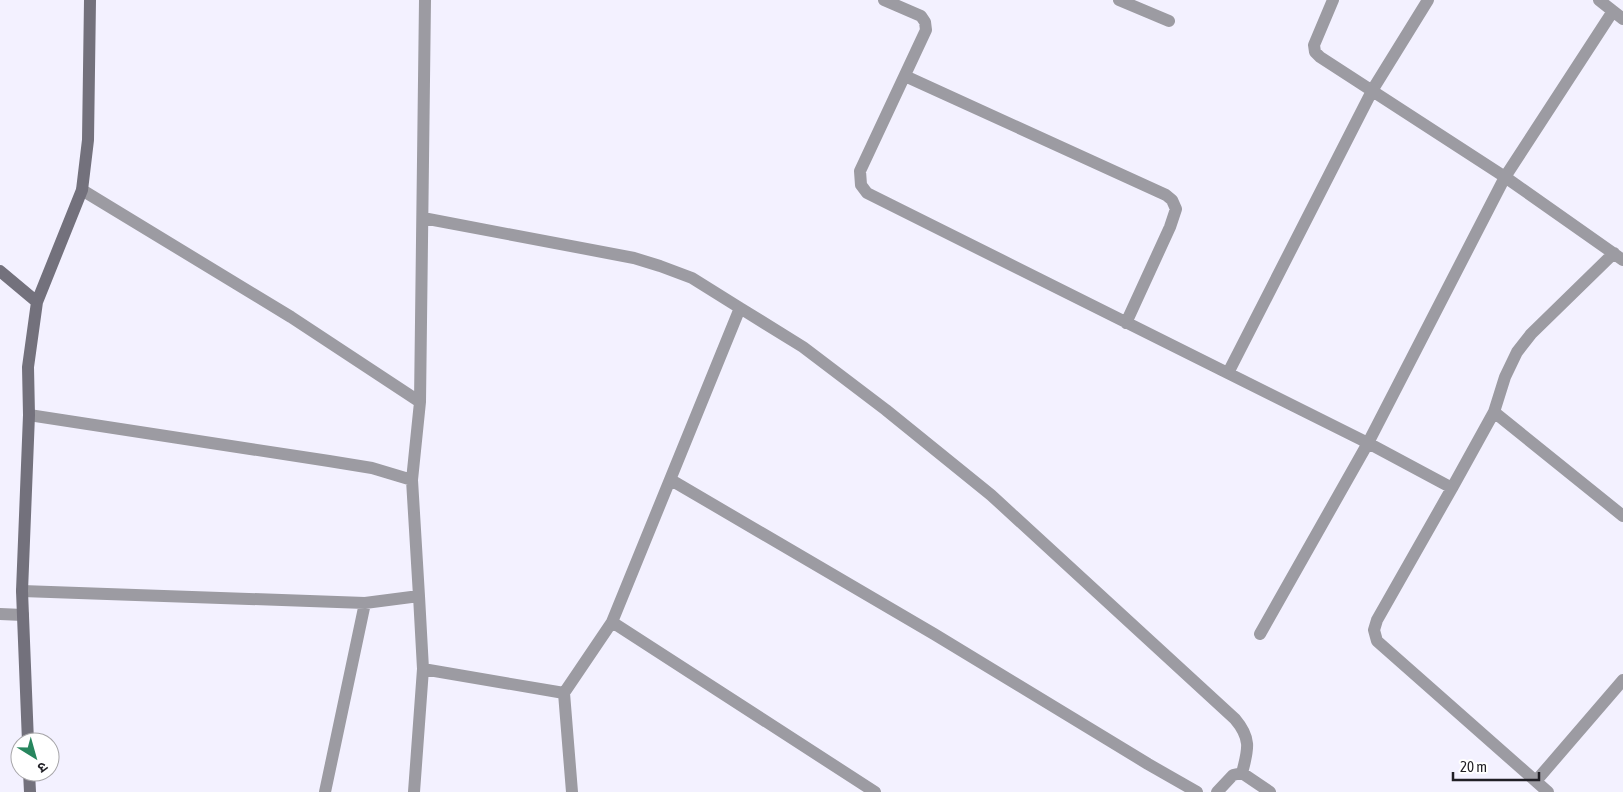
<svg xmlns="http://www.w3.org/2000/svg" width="1623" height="792" viewBox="0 0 1623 792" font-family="'Asap Condensed','Noto Sans Devanagari',sans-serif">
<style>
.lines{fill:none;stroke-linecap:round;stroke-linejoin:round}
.street{stroke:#9c9ba2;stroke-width:12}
.secondary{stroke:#73717c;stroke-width:12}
</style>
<rect width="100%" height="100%" fill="#f3f1ff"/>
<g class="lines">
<path class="street" d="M884,0L921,16L925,22L926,30L860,171L861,185L867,193L1368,443L1260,634
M1119,0L1169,21
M1333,0L1314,45L1315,52L1320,57L1505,177L1368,443L1452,488L1494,412L1505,377L1517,352L1531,334L1614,253
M1599,0L1623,19
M1613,11L1505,177L1623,260
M905,76L1166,195L1172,200L1176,209L1170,227L1126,323
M82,190L291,317L420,402
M423,218L634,258L660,266L692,278L740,308L612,622L564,693L572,792
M740,308L803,347L886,410L991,495L1235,719C1252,739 1248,750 1242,773
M1228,373L1373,89L1428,0
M1494,412L1623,516
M29,415L329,461L372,468L412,480
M671,480L934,634L1148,764L1197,792
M1452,488L1377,620L1374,630L1377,641L1548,792
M22,591L365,603L419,596L412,480L420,402L425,0
M419,596L423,669L564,693
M0,614L23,615
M612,622L875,792
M1536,781L1623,680
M325,792L365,603
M414,792L423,669
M1217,792L1233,775L1242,773L1270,792"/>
<path class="secondary" d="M0,271L37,302
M28,742L22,591L29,415L28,367L37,302L82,190L88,140L90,0
M29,772L30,792"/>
</g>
<g transform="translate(35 757) rotate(143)"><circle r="24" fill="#ffffff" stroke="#a6a5a8"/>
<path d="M0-4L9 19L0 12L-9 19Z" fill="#27865e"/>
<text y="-8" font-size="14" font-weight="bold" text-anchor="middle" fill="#201f25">उ</text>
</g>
<path d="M1453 772v8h86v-8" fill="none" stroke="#201f25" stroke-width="2.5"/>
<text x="1460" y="772" font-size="15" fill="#201f25" stroke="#ffffff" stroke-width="4" paint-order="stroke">20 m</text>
</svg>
